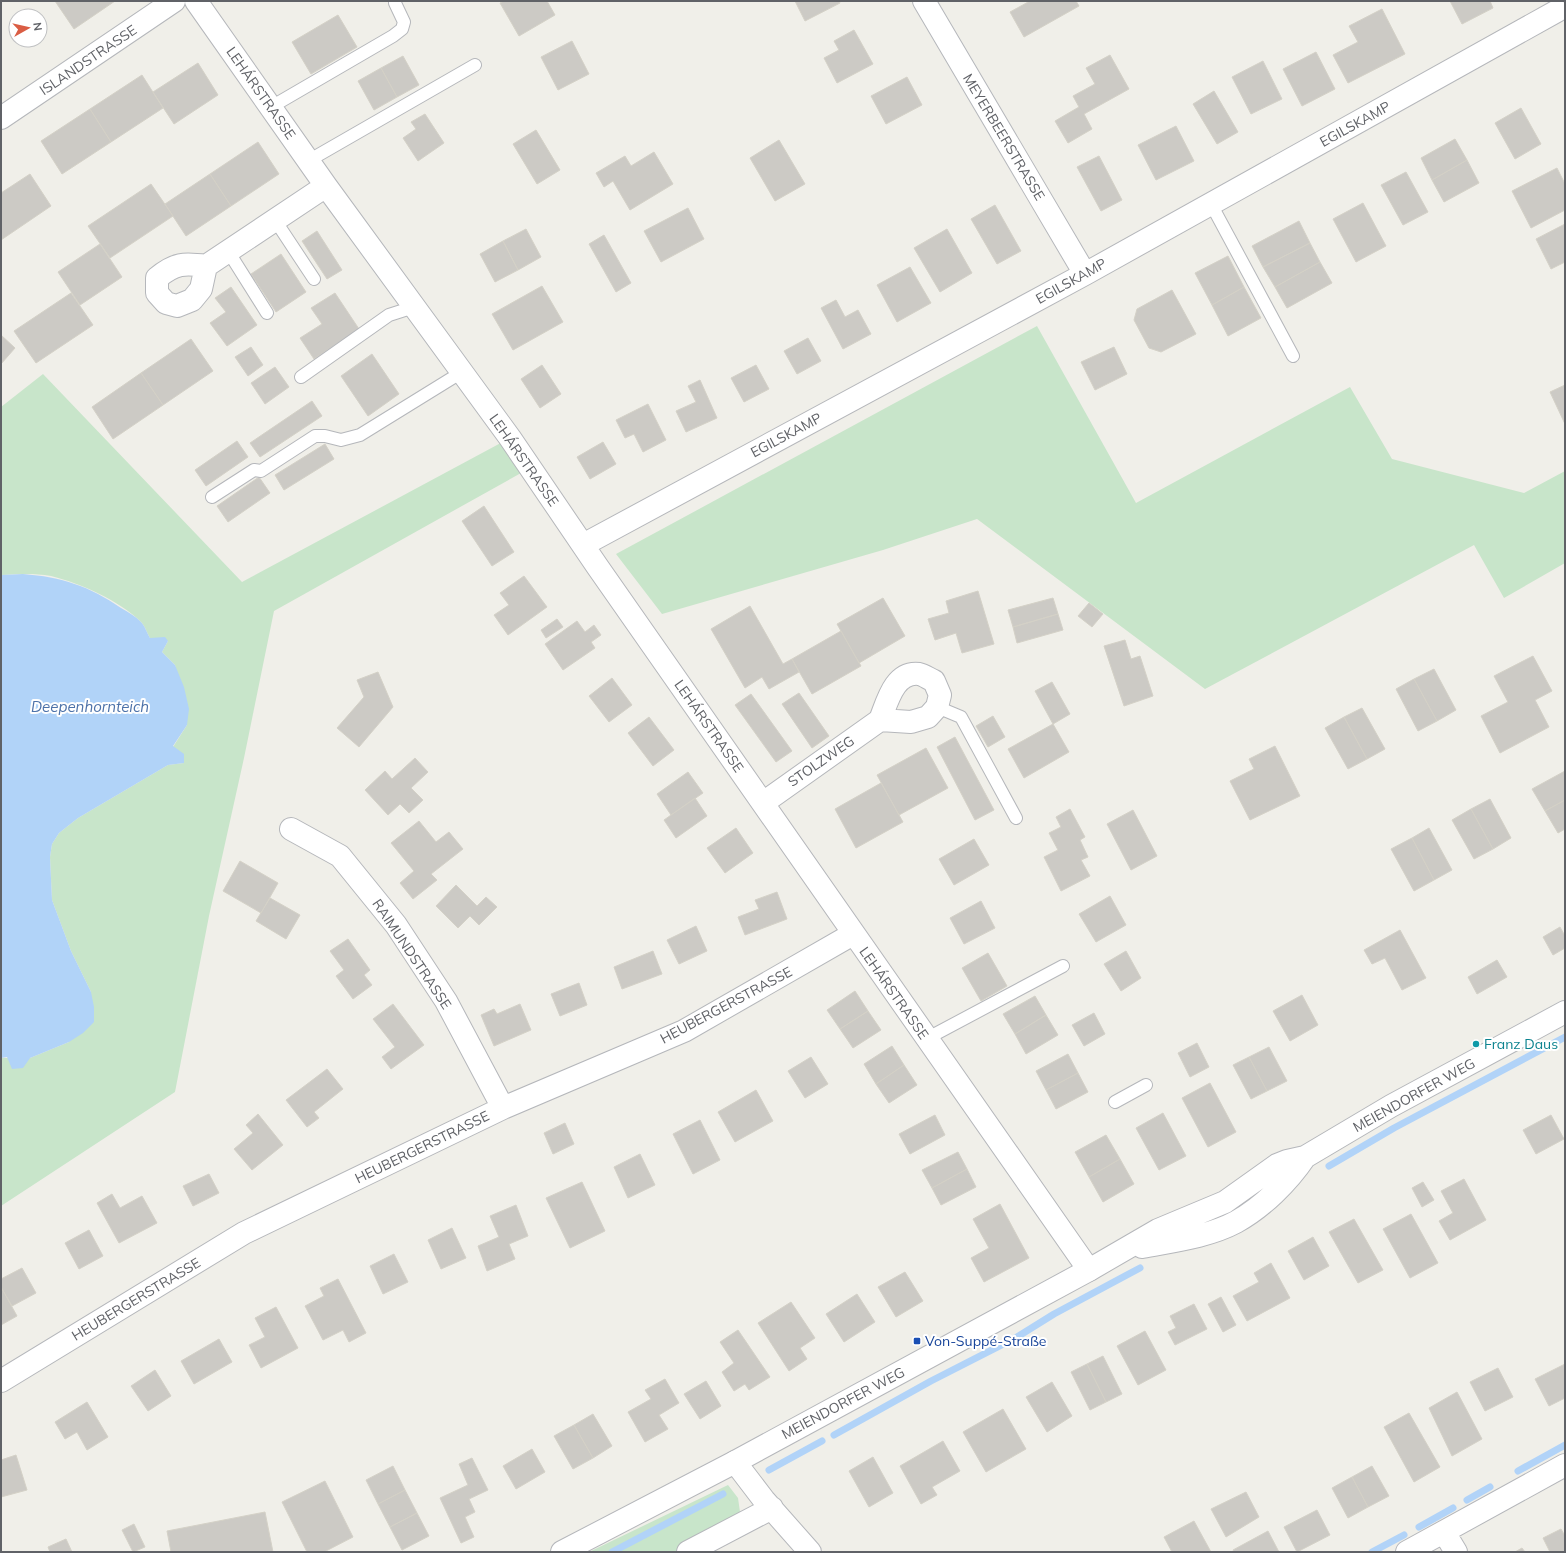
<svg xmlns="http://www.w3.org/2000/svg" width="1566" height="1553" viewBox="0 0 1566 1553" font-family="Mulish,sans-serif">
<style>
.green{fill:#c8e5ca}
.water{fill:#b1d3f8}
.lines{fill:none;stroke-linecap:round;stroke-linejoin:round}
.stream{stroke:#b1d3f8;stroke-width:7}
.building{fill:#cccac5;stroke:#d4d1c7}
.service-casing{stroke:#b5b7bb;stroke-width:14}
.minor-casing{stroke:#b5b7bb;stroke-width:24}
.tertiary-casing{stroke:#b5b7bb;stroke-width:24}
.service{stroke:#fff;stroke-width:12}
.minor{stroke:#fff;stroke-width:22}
.tertiary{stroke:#fff;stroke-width:22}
.culture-dot{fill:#0f9aa8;stroke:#fff;stroke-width:1.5}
.transit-dot{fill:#1a4fb4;stroke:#fff;stroke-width:1.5}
.labels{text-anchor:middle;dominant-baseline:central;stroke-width:4;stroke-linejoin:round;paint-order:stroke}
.street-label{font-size:14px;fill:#606267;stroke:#fff}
.culture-label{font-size:14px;fill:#0d838f;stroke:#fff;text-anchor:start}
.transit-label{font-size:14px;fill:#164399;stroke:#fff;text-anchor:start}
.water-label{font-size:15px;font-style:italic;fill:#4d72a9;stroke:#fff}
</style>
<rect width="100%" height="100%" fill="#f0efe9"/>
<path class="green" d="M1037,326L1136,503L1350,387L1392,459L1524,493L1565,471V563L1504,598L1474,545L1205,689L977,519L883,550L662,614L616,554Z
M43,374L242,582L510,438L530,468L274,611L244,758L209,916L175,1092L1,1206V1058H30L69,1042L91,992L71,951L52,900L50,857L52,844L59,833L78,818L168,765L184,763L173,747L187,725L175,665L162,652L168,641L150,638C147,633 145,626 141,622C120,601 80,583 51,576C34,573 17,574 1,575V407Z
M728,1485L738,1498L741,1519L674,1552H589Z"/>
<path class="water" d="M23,574C62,577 89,586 121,608C128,612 135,616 141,622C145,626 147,633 150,638L165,637L168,641L162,652L175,665L184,687L189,709L187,725L173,746L184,754V763L168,765L78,818L59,833L52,844L50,857L52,900L71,951L91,992L94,1007V1022L83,1033L69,1042L30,1058L23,1068L12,1069L7,1057L1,1058V575Z"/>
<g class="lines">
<path class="stream" d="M1329,1166L1394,1128L1565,1037
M834,1435L931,1381L1017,1337L1054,1314L1140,1268
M769,1470L822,1441
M1518,1471L1565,1445
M1467,1500L1490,1487
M1419,1527L1453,1508
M612,1552L723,1494
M1372,1552L1404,1535"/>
</g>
<path class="building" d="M55,1H115L74,29Z
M504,1H547L555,15L519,36L500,3Z
M795,1H839L840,3L805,21Z
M1030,1H1076L1079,6L1024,37L1010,12Z
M1450,1H1490L1493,8L1462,24Z
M1382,9L1405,54L1348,83L1333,55L1358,42L1349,26Z
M338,15L357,47L311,74L292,42Z
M854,30L873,64L837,83L824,58L839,50L834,41Z
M572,41L589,74L558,90L541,57Z
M1316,52L1335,89L1302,106L1283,69Z
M1110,55L1129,89L1084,114L1092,129L1068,143L1055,121L1079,107L1073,96L1095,84L1086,68Z
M403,56L419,85L397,97L381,68Z
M1263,61L1282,99L1251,114L1232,77Z
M198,63L218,95L174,124L153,92Z
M381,68L397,97L374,110L358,81Z
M142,75L163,108L111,142L90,109Z
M907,77L922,105L886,124L871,96Z
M1214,91L1238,132L1217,144L1193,104Z
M1521,108L1541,144L1515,159L1495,123Z
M90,109L111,142L62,174L41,141Z
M425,114L444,143L418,161L403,138L416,129L411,122Z
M1176,126L1194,161L1156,180L1138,145Z
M536,130L560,170L537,184L513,144Z
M1455,139L1467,160L1432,180L1421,158Z
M779,140L805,184L775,201L750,158Z
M258,142L279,174L231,206L210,174Z
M654,152L673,184L630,210L613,181L604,187L596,173L625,156L631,166Z
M1099,156L1122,200L1101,211L1077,167Z
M1467,160L1479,183L1444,202L1432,180Z
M1557,168L1565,184V210L1531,228L1512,191Z
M1406,172L1428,212L1403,225L1381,185Z
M30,174L51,206L1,240V193Z
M210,174L231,206L186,236L165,204Z
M151,184L173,216L110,258L88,226Z
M1363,203L1386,246L1356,262L1333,219Z
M995,205L1021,251L997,264L971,219Z
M688,208L704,239L661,262L644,231Z
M1299,221L1310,243L1263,267L1252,246Z
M1565,224V262L1551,269L1536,239Z
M526,229L541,257L518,270L503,241Z
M947,229L972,273L940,292L914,248Z
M317,231L342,270L327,279L302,241Z
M604,235L631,283L616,292L589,244Z
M503,241L518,270L495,282L480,254Z
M1310,243L1320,262L1275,287L1263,267Z
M100,244L122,277L80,305L58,272Z
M281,254L306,292L276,312L251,274Z
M1228,256L1244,287L1212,305L1195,273Z
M1320,262L1332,283L1287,308L1275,287Z
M910,267L931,303L897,322L877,285Z
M542,286L563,322L513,350L492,314Z
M231,287L257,325L227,346L210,323L226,312L215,298Z
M1244,287L1261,318L1228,336L1212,305Z
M1172,290L1196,334L1161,352L1149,348L1134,320L1137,309Z
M71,293L93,325L36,363L14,331Z
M335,293L359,329L314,359L300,338L322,324L311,308Z
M836,300L845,317L858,310L871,334L843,349L821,308Z
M1,335L15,348L1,364Z
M808,338L821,361L797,374L784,351Z
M191,339L213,371L163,405L141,373Z
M251,347L263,365L248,376L235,357Z
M1114,347L1127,374L1095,390L1081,362Z
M372,354L399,394L368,416L341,376Z
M542,365L561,394L540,408L521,379Z
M756,365L769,389L744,402L731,378Z
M275,367L289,387L265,404L251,383Z
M141,373L163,405L113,439L92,407Z
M700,380L717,418L686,432L676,411L696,402L688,386Z
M1565,385V424L1550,392Z
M312,401L322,416L260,457L250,443Z
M648,404L666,440L643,452L634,434L625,438L616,420Z
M237,441L248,457L206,486L195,470Z
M603,442L616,464L590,479L577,457Z
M325,444L334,459L284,490L275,475Z
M259,477L270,493L228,522L217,506Z
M484,506L514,552L492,566L462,521Z
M524,576L547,607L508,635L494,615L509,605L500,593Z
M978,591L994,644L962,653L956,633L935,640L928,619L949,613L946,601Z
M883,598L905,636L859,663L837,624Z
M1053,598L1058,614L1013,627L1008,610Z
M1089,603L1103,614L1092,627L1078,616Z
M750,606L783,664L792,659L799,672L769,689L762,677L745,688L711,629Z
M1058,614L1063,630L1017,643L1013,627Z
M557,619L563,627L546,638L541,630Z
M577,621L585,632L594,625L601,635L591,642L595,648L563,670L545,644Z
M841,631L861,666L812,694L792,659Z
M1125,640L1131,659L1140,656L1153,696L1124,706L1104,646Z
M1533,656L1552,691L1535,700L1549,727L1500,753L1481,716L1508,702L1494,676Z
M1434,669L1456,710L1437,721L1414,679Z
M378,672L393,707L359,747L337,728L364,697L357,680Z
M612,678L632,705L609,722L589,696Z
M1414,679L1437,721L1418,731L1396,689Z
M1052,682L1070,714L1053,724L1035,691Z
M799,693L829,736L812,748L782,704Z
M751,694L792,751L776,762L735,705Z
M1362,708L1385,749L1367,759L1344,717Z
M993,716L1005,737L988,747L976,726Z
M649,717L674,750L653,766L628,733Z
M1344,717L1367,759L1348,769L1325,728Z
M1053,724L1069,752L1024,778L1008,749Z
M955,737L994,810L975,820L937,747Z
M1275,746L1300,796L1250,820L1230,781L1254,769L1249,759Z
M926,748L948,788L899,815L877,775Z
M415,758L428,772L411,788L423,800L409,813L400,804L388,815L365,790L385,771L392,779Z
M1565,771V800L1545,811L1532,789Z
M688,772L703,793L671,815L657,794Z
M881,783L903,822L856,848L835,809Z
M695,798L707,816L676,838L664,820Z
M1490,799L1511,838L1493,849L1471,809Z
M1565,800V829L1558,833L1545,811Z
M1070,809L1085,837L1080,840L1088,857L1081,860L1090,876L1061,891L1044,857L1058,850L1049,833L1061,827L1056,817Z
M1471,809L1493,849L1474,859L1452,820Z
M1133,810L1157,856L1131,870L1107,824Z
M419,821L436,842L449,832L463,849L431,874L437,880L413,899L400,883L414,871L391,843Z
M736,828L753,853L725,873L707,848Z
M1429,828L1452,870L1434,880L1412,838Z
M1412,838L1434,880L1414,891L1391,849Z
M974,839L989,865L954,885L939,859Z
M240,861L278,883L261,913L223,891Z
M456,885L477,906L486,897L497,907L479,925L470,916L458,928L436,906Z
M777,892L787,919L745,935L738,917L759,909L755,900Z
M1110,896L1126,925L1096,942L1079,914Z
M270,898L300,915L286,939L256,921Z
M981,901L995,928L964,944L950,918Z
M696,926L707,951L679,964L667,940Z
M1560,927L1565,936V948L1553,955L1543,937Z
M1400,930L1426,978L1402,990L1385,958L1372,964L1364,950Z
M348,939L370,970L364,975L372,985L353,999L336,976L344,970L330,951Z
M653,951L662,974L622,989L614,967Z
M1126,951L1141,978L1121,991L1104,964Z
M988,953L1007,986L981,1001L962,968Z
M1497,960L1507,977L1477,994L1468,977Z
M579,983L587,1005L560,1016L551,994Z
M855,991L868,1011L840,1029L827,1010Z
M1302,995L1318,1025L1290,1041L1273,1011Z
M1035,996L1046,1015L1015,1034L1003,1014Z
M393,1004L424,1045L391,1069L382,1057L395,1047L373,1019Z
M520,1004L531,1030L494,1046L481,1015L494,1009L497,1014Z
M868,1011L881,1030L853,1048L840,1029Z
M1094,1013L1105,1034L1084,1046L1072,1025Z
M1046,1015L1058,1035L1026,1054L1015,1034Z
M1197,1043L1209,1067L1190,1077L1178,1053Z
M892,1046L904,1065L876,1084L864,1064Z
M1269,1047L1287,1081L1267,1091L1249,1057Z
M1068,1054L1078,1073L1046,1090L1036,1071Z
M811,1057L828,1084L805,1098L788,1071Z
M1249,1057L1267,1091L1251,1099L1233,1065Z
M904,1065L917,1085L889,1103L876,1084Z
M327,1069L343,1089L314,1112L319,1118L307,1127L286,1100Z
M1078,1073L1088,1092L1056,1109L1046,1090Z
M1210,1083L1236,1132L1208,1147L1182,1098Z
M756,1090L773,1121L735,1142L718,1112Z
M1163,1113L1186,1156L1159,1170L1136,1128Z
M258,1114L283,1145L252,1170L234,1149L253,1133L246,1125Z
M935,1115L945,1135L910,1154L899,1134Z
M1551,1115L1564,1139L1536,1154L1523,1130Z
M700,1120L720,1160L693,1174L673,1134Z
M565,1123L574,1144L553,1154L544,1133Z
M1106,1135L1120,1159L1089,1177L1075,1152Z
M958,1152L967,1169L932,1188L922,1170Z
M640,1154L655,1185L628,1198L614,1167Z
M1120,1159L1134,1184L1103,1202L1089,1177Z
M967,1169L976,1187L941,1205L932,1188Z
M209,1174L219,1193L193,1206L183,1186Z
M1464,1179L1486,1220L1450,1240L1439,1221L1453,1213L1441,1191Z
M582,1182L605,1231L570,1248L546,1198Z
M1423,1182L1434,1200L1422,1207L1412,1188Z
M112,1194L120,1208L142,1196L157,1223L119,1243L97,1203Z
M1000,1204L1029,1258L984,1282L971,1258L989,1248L973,1219Z
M516,1205L528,1236L509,1244L515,1259L487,1271L478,1246L499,1237L490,1216Z
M1411,1214L1438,1263L1410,1278L1383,1229Z
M1354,1219L1383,1270L1358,1283L1329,1232Z
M452,1228L466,1258L441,1269L428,1240Z
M89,1230L103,1256L79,1269L65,1243Z
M1313,1237L1329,1266L1304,1280L1288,1251Z
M394,1254L408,1282L383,1294L370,1266Z
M1271,1263L1290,1298L1247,1321L1233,1296L1259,1282L1254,1273Z
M22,1268L36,1293L12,1306L1,1287V1279Z
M905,1272L923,1301L896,1317L878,1287Z
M338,1279L366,1333L349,1342L343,1330L323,1340L305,1306L324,1296L320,1288Z
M1,1287L17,1316L1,1325Z
M857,1294L875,1322L844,1342L826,1314Z
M1221,1297L1236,1325L1223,1332L1208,1304Z
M791,1302L815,1338L800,1348L807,1359L789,1371L758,1323Z
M1194,1304L1207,1329L1175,1345L1168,1332L1176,1328L1170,1316Z
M276,1307L298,1348L261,1368L249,1345L265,1337L255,1318Z
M738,1330L770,1377L749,1390L745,1384L734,1391L722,1372L734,1363L720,1342Z
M1145,1331L1166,1370L1138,1385L1117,1346Z
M219,1339L232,1362L194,1384L181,1361Z
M1103,1356L1122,1394L1106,1402L1087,1364Z
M1087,1364L1106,1402L1090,1410L1071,1372Z
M1565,1364V1398L1549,1406L1535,1379Z
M1498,1368L1513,1397L1485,1411L1470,1382Z
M155,1370L171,1396L148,1411L131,1386Z
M665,1379L679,1403L659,1415L668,1429L645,1442L628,1412L651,1399L645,1390Z
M706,1381L721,1406L700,1419L684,1394Z
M1052,1382L1072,1416L1047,1432L1026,1397Z
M1457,1392L1482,1439L1452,1456L1429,1408Z
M87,1402L108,1437L87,1450L77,1432L65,1439L55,1422Z
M1003,1409L1026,1449L986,1472L963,1432Z
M1409,1413L1440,1467L1414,1482L1384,1427Z
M593,1414L612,1446L593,1458L574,1425Z
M574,1425L593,1458L573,1469L554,1436Z
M943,1441L960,1471L932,1487L937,1495L921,1504L900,1466Z
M532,1449L545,1472L516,1489L503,1466Z
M16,1455L27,1490L1,1497V1460Z
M873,1457L893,1493L869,1507L849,1471Z
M472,1458L488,1490L469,1499L475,1512L465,1517L474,1537L461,1543L440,1498L468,1485L459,1464Z
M393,1466L405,1490L378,1504L366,1480Z
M1372,1466L1389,1496L1368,1507L1352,1477Z
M1352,1477L1368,1507L1348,1518L1332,1488Z
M325,1481L353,1537L324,1552H307L282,1502Z
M405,1490L417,1513L390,1527L378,1504Z
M1246,1492L1259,1517L1226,1537L1211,1509Z
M1317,1510L1330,1535L1297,1552L1284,1527Z
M265,1512L273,1552H171L167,1531Z
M417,1513L429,1536L402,1550L390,1527Z
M1194,1521L1211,1552H1172L1164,1537Z
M134,1524L145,1547L133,1552L122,1530Z
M1561,1529L1565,1536V1552H1550L1543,1538Z
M1268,1531L1279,1552H1234L1233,1550Z
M66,1539L72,1552H50L48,1547Z
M1522,1548L1525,1552H1515Z"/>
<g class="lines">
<defs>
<path id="service" d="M271,107L393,36L402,29L404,22L395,3
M308,161L475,65
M1211,204L1293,356
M275,220L314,279
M228,251L267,313
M301,377L389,315L414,307
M212,497L254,470L261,471L315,436H325L341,440L360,435L462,372
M937,707L961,717L1016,818
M926,1039L1063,966
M1115,1102L1146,1085"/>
<path id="minor" d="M196,1L326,186L510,438L597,566L1089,1270
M924,1L1085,274
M1,118L174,1
M206,266L201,289L192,300L177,306L166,303L157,293V278C175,263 184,263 206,266L326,186
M583,545L1085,274L1557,11
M763,803L880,720L911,722L928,717L937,707L940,695L934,681C929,679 924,675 919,674C894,671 887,703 880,720
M291,829L340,856L396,925L446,1001L503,1108
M1,1381L244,1233L503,1108L684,1031L853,934
M735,1462L764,1500L810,1552
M1444,1532L1456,1552
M688,1552L772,1508
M1407,1552L1565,1465"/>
<path id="tertiary" d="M1142,1247C1173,1241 1208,1237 1236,1222C1263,1207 1288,1182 1305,1157
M562,1552L735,1462L1089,1270L1158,1230L1225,1202L1277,1165L1287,1161L1305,1157L1391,1106L1565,1012"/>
</defs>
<use href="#service" class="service-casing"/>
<use href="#minor" class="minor-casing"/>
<use href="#tertiary" class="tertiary-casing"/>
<use href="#service" class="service"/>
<use href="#minor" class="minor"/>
<use href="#tertiary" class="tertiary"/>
</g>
<circle class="culture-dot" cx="1476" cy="1044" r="4"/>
<rect class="transit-dot" x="913" y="1337" width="8" height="8" rx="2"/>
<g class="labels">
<g class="street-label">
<text transform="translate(88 60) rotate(-34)">ISLANDSTRASSE</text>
<text transform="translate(261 93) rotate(55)">LEHÁRSTRASSE</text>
<text transform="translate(1355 124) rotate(-29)">EGILSKAMP</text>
<text transform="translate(1004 137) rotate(59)">MEYERBEERSTRASSE</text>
<text transform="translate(1071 281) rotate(-29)">EGILSKAMP</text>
<text transform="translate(786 435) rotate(-28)">EGILSKAMP</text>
<text transform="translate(524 460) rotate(55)">LEHÁRSTRASSE</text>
<text transform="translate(709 726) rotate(55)">LEHÁRSTRASSE</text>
<text transform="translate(821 761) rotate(-35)">STOLZWEG</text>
<text transform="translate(412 954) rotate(56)">RAIMUNDSTRASSE</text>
<text transform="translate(894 993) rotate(55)">LEHÁRSTRASSE</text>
<text transform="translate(726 1005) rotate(-28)">HEUBERGERSTRASSE</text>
<text transform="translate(1414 1095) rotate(-29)">MEIENDORFER WEG</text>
<text transform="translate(422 1147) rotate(-26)">HEUBERGERSTRASSE</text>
<text transform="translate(136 1299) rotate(-31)">HEUBERGERSTRASSE</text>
<text transform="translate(843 1403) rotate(-28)">MEIENDORFER WEG</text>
</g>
<g class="culture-label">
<text x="1484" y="1044">Franz Daus</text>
</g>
<g class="transit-label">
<text x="925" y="1341">Von-Suppé-Straße</text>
</g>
<g class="water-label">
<text x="90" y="706">Deepenhornteich</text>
</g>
</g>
<rect width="1566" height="1553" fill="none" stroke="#606267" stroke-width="4"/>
<g transform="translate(28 28) rotate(82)"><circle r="19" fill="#ffffff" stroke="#bfc0c2"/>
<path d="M0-3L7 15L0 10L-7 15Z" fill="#da5d44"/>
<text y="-6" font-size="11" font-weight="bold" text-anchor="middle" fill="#606267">N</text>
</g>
</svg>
